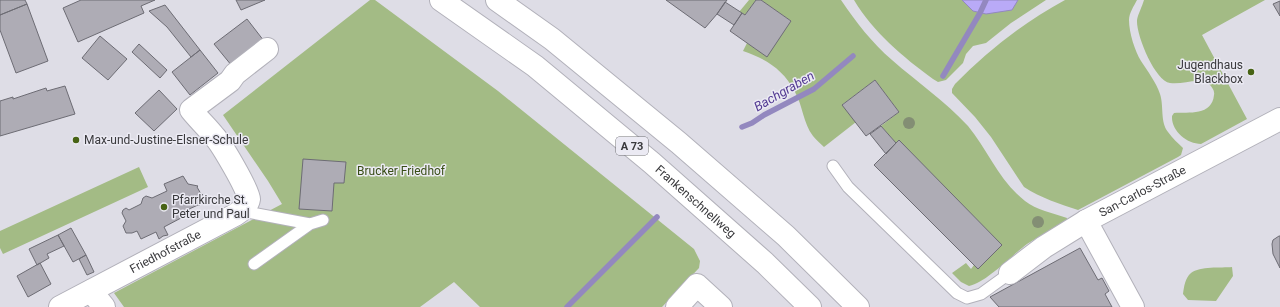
<svg xmlns="http://www.w3.org/2000/svg" width="1280" height="307" viewBox="0 0 1280 307" font-family="Roboto,sans-serif">
<style>
.green{fill:#a3bb85}
.water{fill:#b9aaf7;stroke:#9388bf}
.lines{fill:none;stroke-linecap:round;stroke-linejoin:round}
.stream{stroke:#9388bf;stroke-width:5.5}
.building{fill:#aeacb5;stroke:#6d6c74}
.service-casing{stroke:#b2b1ba;stroke-width:13}
.minor-casing{stroke:#b2b1ba;stroke-width:24}
.motorway-casing{stroke:#b2b1ba;stroke-width:24}
.service{stroke:#fff;stroke-width:11}
.minor{stroke:#fff;stroke-width:22}
.motorway{stroke:#fff;stroke-width:22}
.tree{fill:#838e74}
.poi-dot{fill:#476314;stroke:#ebeaf3;stroke-width:1.5}
.labels{text-anchor:middle;dominant-baseline:central;stroke-width:3;stroke-linejoin:round;paint-order:stroke}
.shield{fill:#ebeaf3;stroke:#6e6e73;stroke-width:1}
.shield-label{font-size:11px;font-weight:bold;fill:#39393c}
.poi-label{font-size:12px;fill:#39393c;stroke:#ebeaf3;text-anchor:start}
.park-label{font-size:12px;fill:#384d16;stroke:#ebeaf3}
.street-label{font-size:12px;fill:#39393c;stroke:#ebeaf3}
.water-label{font-size:13px;font-style:italic;fill:#543b93;stroke:#ebeaf3}
</style>
<rect width="100%" height="100%" fill="#dedde6"/>
<path class="green" d="M370,0H375L498,91L694,249L700,261L699,268L662,307H480L454,282L420,307H124L114,293L282,204L268,181L223,115Z
M749,0H756L745,15L739,12Z
M761,0H841C856,22 872,43 892,60C917,82 945,101 968,126C988,150 999,181 1025,201C1036,210 1053,213 1067,218L1066,223C1053,229 1039,236 1027,244C1011,256 987,282 969,286L961,282L952,273L966,263L971,269L974,265L978,269L1002,245L899,141L896,143L881,126L899,112L875,80L843,104L856,122L824,147C820,143 816,140 813,136C803,123 803,106 795,92C783,69 766,59 743,51L747,43L767,56L791,21Z
M854,0H1046L1011,23L986,43L973,46L966,54L963,63L946,80L938,82L933,79C903,57 873,32 854,0Z
M1065,0H1137C1134,6 1129,13 1129,20C1129,33 1135,51 1141,61C1148,72 1156,82 1160,94C1164,106 1160,122 1168,132C1172,138 1178,143 1183,148L1181,155L1178,157L1078,210C1060,204 1041,198 1024,187L991,137L975,117L952,93V89L955,84C988,51 1024,22 1065,0Z
M1144,0H1265L1202,35L1247,119L1201,144C1187,144 1171,131 1172,116L1174,113C1189,112 1212,116 1214,95C1215,91 1212,87 1209,84C1198,77 1183,85 1170,83C1155,81 1136,35 1137,20C1138,14 1142,7 1144,0Z
M139,167L148,187L3,254L0,248V231Z
M1232,267L1233,276L1216,301L1188,300L1183,294C1184,287 1185,278 1191,273C1200,266 1221,268 1232,267Z"/>
<path class="water" d="M962,0H1018L1012,10L986,14L973,11Z"/>
<g class="lines">
<path class="stream" d="M943,76L980,13L986,0
M742,127L752,123L764,115L814,89L853,56
M567,307L657,217"/>
</g>
<path class="building" d="M0,0H25L27,4L0,15Z
M81,0H155L141,6L144,13L78,42L63,8Z
M236,0H265L241,10Z
M666,0H727L717,14L705,28Z
M756,0H761L791,21L767,57L730,31L742,13L745,15Z
M1280,1V16L1273,4Z
M725,2L742,13L734,25L717,14Z
M27,4L48,61L16,73L0,30V15Z
M165,5L200,50L191,57L167,27L149,11Z
M247,19L264,41L232,66L214,44Z
M100,36L127,59L108,80L82,58Z
M139,44L167,70L160,78L132,52Z
M200,50L218,73L190,95L172,72Z
M875,80L899,112L866,136L842,105Z
M65,86L75,114L0,136V101L13,97V99L46,88L47,91Z
M159,90L177,109L154,131L135,113Z
M881,126L896,143L886,154L870,134Z
M899,140L1002,245L978,269L874,165Z
M303,159L346,162L344,183H334L332,211L299,209Z
M183,176L188,184L198,186L197,187L201,194L203,195H201L198,204L200,205H198L189,209L190,210L188,209L179,214L181,218L164,227L168,235L163,236L159,239L156,232L141,239L137,231L132,233H126L123,226L126,221L122,213L123,210L126,208L129,210L141,204L143,198L146,196L152,198L167,191L164,184Z
M71,228L86,255L73,262L58,235Z
M58,235L64,246L47,254L49,258L37,265L29,249Z
M1279,236H1280V268L1273,254L1272,244L1273,240Z
M1080,248L1098,280L1102,278L1109,291L1105,294L1112,307H999L990,297Z
M86,255L94,272L87,275L79,259Z
M40,263L51,284L28,297L17,276Z"/>
<g class="lines">
<defs>
<path id="service" d="M833,166L848,187L957,293L967,298L981,294L1010,273
M242,211L310,224
M254,264L310,224L323,220"/>
<g id="minor">
<path d="M1086,221L1133,307"/>
<path id="s1" d="M1010,273L1044,247L1086,221L1280,119"/>
<path d="M91,291L104,307"/>
<path id="s2" d="M60,307L235,215C241,211 248,206 249,199C249,191 221,143 214,136C207,127 199,120 191,110L230,81L235,74L267,49"/>
<path d="M677,307L697,285L721,307"/>
</g>
<g id="motorway">
<path id="s3" d="M441,0L535,66L652,163L765,263L810,307"/>
<path d="M497,0L552,39L679,143L786,236L858,307"/>
</g>
</defs>
<use href="#service" class="service-casing"/>
<use href="#minor" class="minor-casing"/>
<use href="#motorway" class="motorway-casing"/>
<use href="#service" class="service"/>
<use href="#minor" class="minor"/>
<use href="#motorway" class="motorway"/>
</g>
<g class="tree">
<circle cx="909" cy="123" r="6"/>
<circle cx="1038" cy="222" r="6"/>
</g>
<g class="poi-dot">
<circle cx="1251" cy="72" r="4"/>
<circle cx="76" cy="140" r="4"/>
<circle cx="164" cy="207" r="4"/>
</g>
<g class="labels">
<rect class="shield" x="616" y="137" width="32" height="18" rx="3"/>
<g class="shield-label">
<text x="632" y="146">A 73</text>
</g>
<g class="poi-label">
<text x="1243" y="65" text-anchor="end">Jugendhaus<tspan x="1243" dy="14">Blackbox</tspan></text>
<text x="84" y="140">Max-und-Justine-Elsner-Schule</text>
<text x="172" y="200">Pfarrkirche St.<tspan x="172" dy="14">Peter und Paul</tspan></text>
</g>
<g class="park-label">
<text x="401" y="171">Brucker Friedhof</text>
</g>
<g class="street-label">
<text stroke="none"><textPath href="#s1" startOffset="156">San-Carlos-Straße</textPath></text>
<text stroke="none"><textPath href="#s3" startOffset="325">Frankenschnellweg</textPath></text>
<text stroke="none"><textPath href="#s2" startOffset="119">Friedhofstraße</textPath></text>
</g>
<g class="water-label">
<text transform="translate(784 91) rotate(-30)">Bachgraben</text>
</g>
</g>
</svg>
